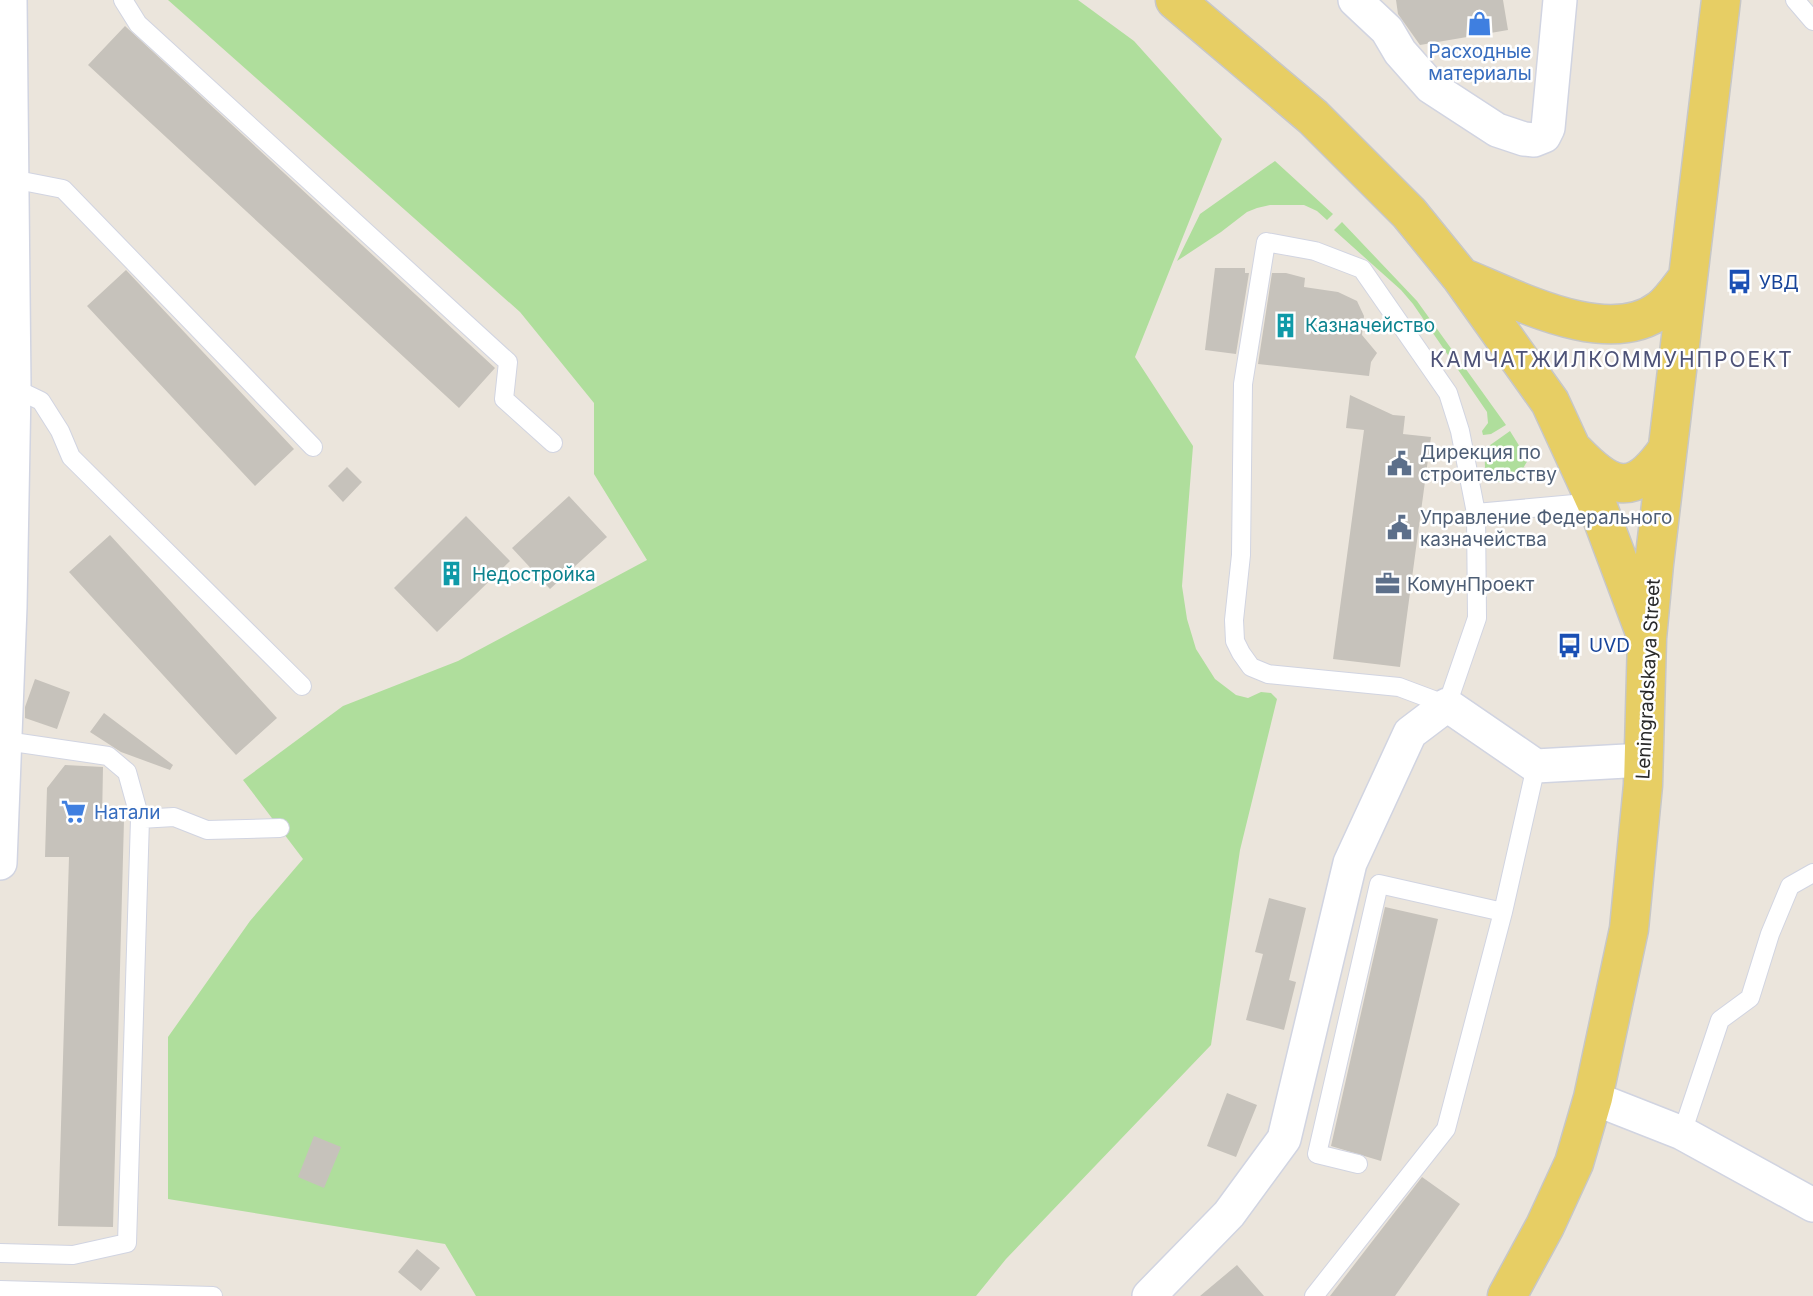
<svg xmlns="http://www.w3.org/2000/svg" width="1813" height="1296" viewBox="0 0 1813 1296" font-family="Inter,sans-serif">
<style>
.green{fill:#afde9c}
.building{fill:#c6c2bb}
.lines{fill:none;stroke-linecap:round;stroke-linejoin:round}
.lane-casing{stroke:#d1d4e1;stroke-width:20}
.street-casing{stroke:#d1d4e1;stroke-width:36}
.primary-casing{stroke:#c7c7c7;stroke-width:41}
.lane{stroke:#fff;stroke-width:18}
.street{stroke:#fff;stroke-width:33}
.primary{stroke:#e7ce64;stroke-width:38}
.labels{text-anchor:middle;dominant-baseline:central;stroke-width:5;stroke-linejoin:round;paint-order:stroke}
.shop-label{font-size:19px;fill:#366cbe;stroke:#fff}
.transit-label{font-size:19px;fill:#164399;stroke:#fff;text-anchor:start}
.culture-label{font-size:19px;fill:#0d838f;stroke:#fff;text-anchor:start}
.service-label{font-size:19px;fill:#4e5e75;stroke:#fff;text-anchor:start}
.street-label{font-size:19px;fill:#292929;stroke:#fff}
.neighbourhood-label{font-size:21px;letter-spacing:2px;fill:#4d5277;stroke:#fff}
</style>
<rect width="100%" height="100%" fill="#ebe5dc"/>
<path class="green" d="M168,0H1078L1134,41L1222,139L1135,357L1193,446L1182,586L1187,619L1196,649L1215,679L1236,695L1248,698L1261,692L1271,693L1277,699L1240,850L1211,1045L1006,1259L976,1296H476L445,1244L168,1199V1037L250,921L303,859L243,780L343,706L458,661L647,560L594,474V403L520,312Z
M1275,161L1333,214L1327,220L1317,211L1304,205H1270L1257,208L1247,212L1221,232L1177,261L1200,214Z
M1342,222L1417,301L1506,425L1491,434L1483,435L1482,431L1488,423L1487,412L1413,304L1401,290L1334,230Z
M1510,431L1528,460C1524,466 1520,475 1514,479C1510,482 1508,482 1503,482C1482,483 1484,463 1486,448Z"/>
<path class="building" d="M1396,0H1503L1508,30L1420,45L1398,14Z
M125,26L495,368L459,408L88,65Z
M1215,268H1245V273H1249L1236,354L1205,350Z
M126,270L294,449L255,486L87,306Z
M1272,273H1286L1305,278L1304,287L1338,292L1357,301L1364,316L1362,335L1377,353L1371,362L1369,376L1258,364Z
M1350,395L1393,415L1405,416L1403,434L1431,437L1400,667L1333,659L1364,430L1346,428Z
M347,467L362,482L343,502L328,486Z
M569,496L607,537L550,589L512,548Z
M466,516L510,561L437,632L394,588Z
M110,535L277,718L236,755L69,572Z
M35,679L70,692L57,729L25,718V707Z
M104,713L173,765L170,770L121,752L90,732Z
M65,765L103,767L102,820H124L113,1227L58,1226L69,857H45L47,788Z
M1269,898L1306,908L1289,980L1296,982L1284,1030L1246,1020L1263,954L1255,952Z
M1385,907L1438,919L1381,1161L1331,1146Z
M1227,1093L1257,1105L1236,1157L1207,1146Z
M314,1136L341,1147L324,1188L298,1177Z
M1422,1177L1460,1204L1395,1296H1330Z
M417,1249L440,1268L421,1291L398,1272Z
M1237,1265L1264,1296H1200Z"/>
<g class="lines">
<defs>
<path id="lane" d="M123,0L138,24L508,362L504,399L553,443
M1795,0L1813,21
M12,179L63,189L313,447
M1266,242L1315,251L1362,269L1448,393L1460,431L1476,513L1477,618L1447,705L1399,687L1268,674L1251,667L1241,653L1235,641L1234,620L1241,555L1243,384Z
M14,388L41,401L60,431L71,457L302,686
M1476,513L1596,502
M140,819L174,817L207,830L280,828
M1682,1133L1720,1020L1750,998L1770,934L1790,886L1813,873
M1358,1164L1317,1154L1379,884L1503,912
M0,1253L73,1255L127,1243L140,819L127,772L108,756L6,741
M0,1290L213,1296
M1314,1296L1446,1129L1503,912L1536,766"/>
<path id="street" d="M1355,0L1387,30L1400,52L1431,87L1497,130L1524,139L1534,140L1544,136L1548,128L1560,0
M0,863L10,607L14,388L10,0
M1593,1098L1682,1133L1813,1205
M1149,1296L1229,1214L1284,1139L1350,863L1410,733L1447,705L1536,766L1644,760"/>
<path id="primary" d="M1175,0L1313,117L1409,213L1461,277L1550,402L1596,502L1644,630
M1461,277C1514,298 1608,350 1661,309C1671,301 1679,289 1686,280
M1575,452C1612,490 1633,498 1667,450
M1507,1296L1545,1226L1574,1163L1593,1098L1629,929L1643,785L1647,638L1654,564L1721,0"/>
</defs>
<use href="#lane" class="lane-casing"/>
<use href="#street" class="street-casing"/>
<use href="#primary" class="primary-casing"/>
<use href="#lane" class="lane"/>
<use href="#street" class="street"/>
<use href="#primary" class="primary"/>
</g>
<defs>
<symbol id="shop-bare" viewBox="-9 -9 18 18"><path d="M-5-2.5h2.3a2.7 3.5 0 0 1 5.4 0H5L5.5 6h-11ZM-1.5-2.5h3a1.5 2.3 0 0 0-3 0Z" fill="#3f7fe0" stroke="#fff" stroke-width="2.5" paint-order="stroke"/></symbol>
<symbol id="bus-bare" viewBox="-9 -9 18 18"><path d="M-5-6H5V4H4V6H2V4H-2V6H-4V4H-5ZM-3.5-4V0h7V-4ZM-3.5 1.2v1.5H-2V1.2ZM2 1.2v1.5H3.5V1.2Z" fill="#1a4fb4" stroke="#fff" stroke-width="2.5" paint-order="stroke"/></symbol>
<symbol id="building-bare" viewBox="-9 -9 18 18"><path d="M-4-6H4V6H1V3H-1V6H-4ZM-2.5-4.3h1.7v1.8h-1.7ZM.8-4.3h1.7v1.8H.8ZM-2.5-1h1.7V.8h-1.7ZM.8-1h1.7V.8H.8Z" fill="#0f9aa8" stroke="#fff" stroke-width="2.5" paint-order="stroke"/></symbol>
<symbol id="civic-bare" viewBox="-9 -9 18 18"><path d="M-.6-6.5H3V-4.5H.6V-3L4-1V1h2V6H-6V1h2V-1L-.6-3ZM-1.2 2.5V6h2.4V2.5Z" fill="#5c6f8a" stroke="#fff" stroke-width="2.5" paint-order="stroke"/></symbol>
<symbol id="office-bare" viewBox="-9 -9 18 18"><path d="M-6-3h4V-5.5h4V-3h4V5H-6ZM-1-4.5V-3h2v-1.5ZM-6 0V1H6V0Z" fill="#5c6f8a" stroke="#fff" stroke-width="2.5" paint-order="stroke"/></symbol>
<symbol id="supermarket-bare" viewBox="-9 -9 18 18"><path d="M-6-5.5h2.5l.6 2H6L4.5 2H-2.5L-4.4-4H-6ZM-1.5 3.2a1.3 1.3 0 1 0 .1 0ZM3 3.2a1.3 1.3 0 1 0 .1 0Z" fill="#3f7fe0" stroke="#fff" stroke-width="2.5" paint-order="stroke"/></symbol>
</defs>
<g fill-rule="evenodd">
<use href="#shop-bare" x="1462" y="6" width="35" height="35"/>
<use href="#bus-bare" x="1722" y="264" width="35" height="35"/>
<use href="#building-bare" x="1268" y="308" width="35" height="35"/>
<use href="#civic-bare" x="1382" y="446" width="35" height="35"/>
<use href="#civic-bare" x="1382" y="510" width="35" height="35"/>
<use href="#building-bare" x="434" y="556" width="35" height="35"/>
<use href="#office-bare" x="1370" y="566" width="35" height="35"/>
<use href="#bus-bare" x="1552" y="628" width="35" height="35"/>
<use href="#supermarket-bare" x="56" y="794" width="35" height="35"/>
</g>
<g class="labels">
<g class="shop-label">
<text x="1480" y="51">Расходные<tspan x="1480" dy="22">материалы</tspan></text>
<text x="94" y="812" text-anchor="start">Натали</text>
</g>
<g class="transit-label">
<text x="1759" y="282">УВД</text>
<text x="1589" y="645">UVD</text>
</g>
<g class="culture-label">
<text x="1305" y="325">Казначейство</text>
<text x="472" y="574">Недостройка</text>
</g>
<g class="service-label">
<text x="1420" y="452">Дирекция по<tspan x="1420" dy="22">строительству</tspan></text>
<text x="1420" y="517">Управление Федерального<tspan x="1420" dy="22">казначейства</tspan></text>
<text x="1407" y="584">КомунПроект</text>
</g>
<g class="street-label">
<text transform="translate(1648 679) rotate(-87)">Leningradskaya Street</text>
</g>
<g class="neighbourhood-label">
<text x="1612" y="359">КАМЧАТЖИЛКОММУНПРОЕКТ</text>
</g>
</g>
</svg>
